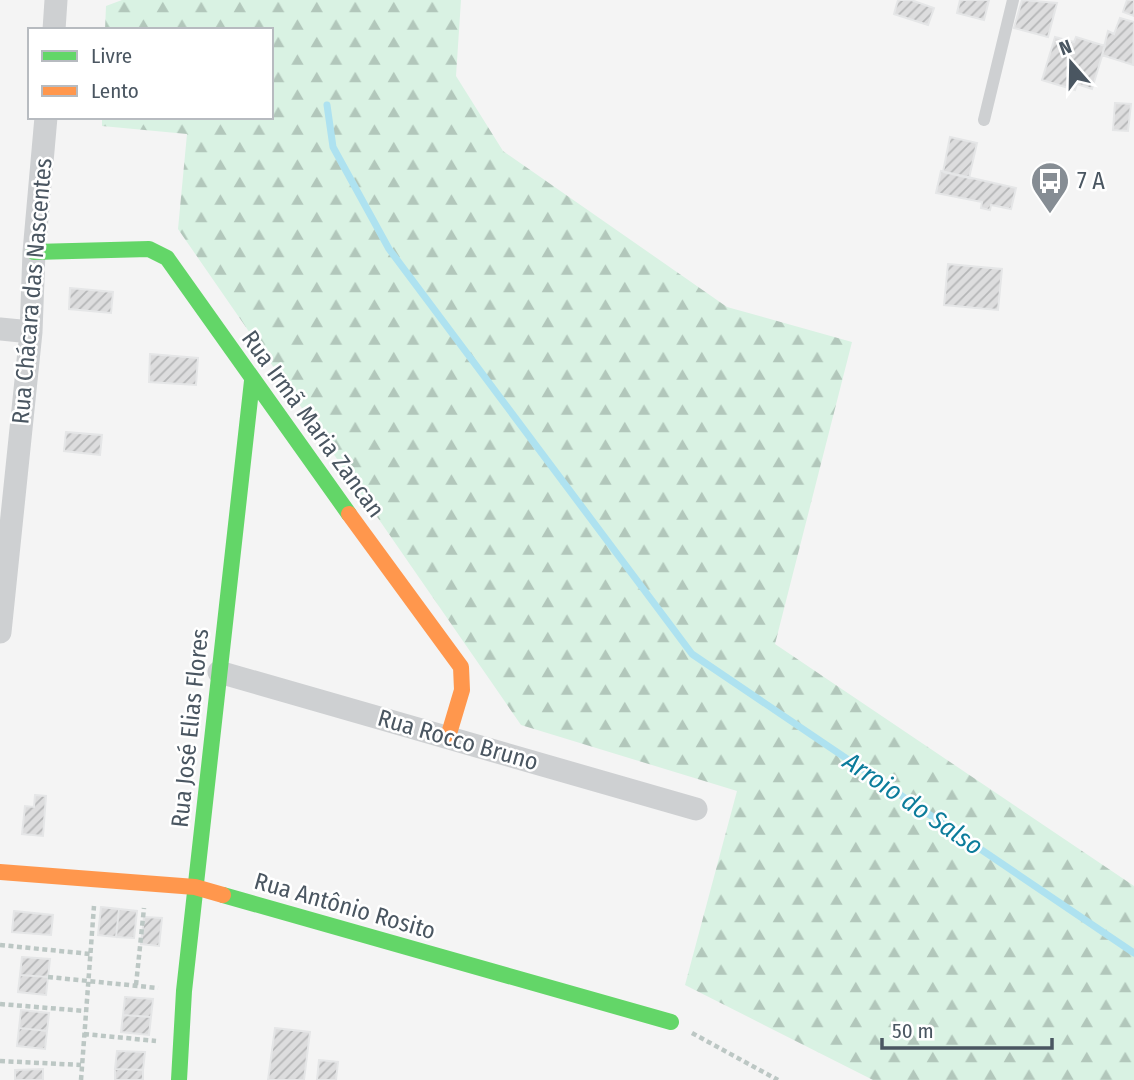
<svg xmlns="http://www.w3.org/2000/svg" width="1134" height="1080" viewBox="0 0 1134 1080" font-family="'Fira Sans Condensed',sans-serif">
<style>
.forest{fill:url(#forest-firs)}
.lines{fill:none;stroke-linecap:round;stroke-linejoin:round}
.stream{stroke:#aee2f0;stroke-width:7}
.building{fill:url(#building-hatch);stroke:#e5e6e7;stroke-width:2}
.path{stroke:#bcc7c4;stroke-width:4.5;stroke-dasharray:5 3.5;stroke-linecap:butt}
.lane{stroke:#ced0d2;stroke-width:12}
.street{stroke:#ced0d2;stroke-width:23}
.fast{stroke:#63d668;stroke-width:16}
.slow{stroke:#ff974d;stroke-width:16}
.labels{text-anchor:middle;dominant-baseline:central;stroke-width:5;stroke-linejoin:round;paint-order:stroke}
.poi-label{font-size:24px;fill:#4a5661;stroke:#fff;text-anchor:start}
.street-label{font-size:24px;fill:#4a5661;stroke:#fff}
.water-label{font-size:26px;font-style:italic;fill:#0c7c9b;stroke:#fff}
</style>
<defs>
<pattern id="forest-firs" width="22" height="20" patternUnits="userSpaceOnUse" patternTransform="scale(1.75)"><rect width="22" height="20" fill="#d9f2e3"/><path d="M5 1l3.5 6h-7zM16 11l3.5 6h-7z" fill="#b2c7bb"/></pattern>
<pattern id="building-hatch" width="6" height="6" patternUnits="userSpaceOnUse" patternTransform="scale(1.75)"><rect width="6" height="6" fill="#ddddde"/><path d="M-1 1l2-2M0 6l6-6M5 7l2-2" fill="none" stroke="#b5b6b7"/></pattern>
</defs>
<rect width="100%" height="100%" fill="#f4f4f4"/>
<path class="forest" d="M122,0H461L456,76L503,151L727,307L852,342L775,644L1134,886V1080H873L685,985L737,791L521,725L178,229L187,134L102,126V117H271V30H105L106,6Z"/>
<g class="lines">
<path class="stream" d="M327,105L333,147L389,249L692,654L1134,953"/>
</g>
<path class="building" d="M898,0H911L934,8L928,25L894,14Z
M960,0H989L984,20L957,13Z
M1022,0L1057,3L1048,37L1014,28Z
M1127,0H1134V16L1123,12Z
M1120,18L1134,22L1133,65L1102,55L1108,31L1114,34Z
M1055,37L1074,42L1076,37L1105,46L1092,89L1077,84L1075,90L1042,80Z
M1115,103L1131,104L1128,131L1113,130Z
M950,137L977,143L969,178L943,172Z
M941,171L1016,188L1011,209L991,205L990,210L981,208L982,202L936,193Z
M948,264L1002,269L998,310L944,305Z
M70,288L113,292L111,313L69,309Z
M150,354L198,358L196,385L149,382Z
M66,432L102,435L100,455L64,451Z
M35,795L46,796L43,836L22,834L25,806L34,807Z
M101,907L119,909L116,937L98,935Z
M119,909L137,911L134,938L116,937Z
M14,911L53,915L51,935L12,932Z
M144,917L162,918L159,946L141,944Z
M22,957L50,959L48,977L20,975Z
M20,975L48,977L46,995L18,992Z
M125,997L153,999L151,1017L123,1015Z
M21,1010L49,1013L47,1031L19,1028Z
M123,1015L151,1017L149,1035L121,1032Z
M19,1028L47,1031L45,1049L17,1046Z
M275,1028L310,1032L304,1080H268Z
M117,1051L145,1052L143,1070L115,1069Z
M319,1060L338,1062L336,1080H317Z
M43,1069V1080H15V1070Z
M115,1069L143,1070V1080H115Z"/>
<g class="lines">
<path class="path" d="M0,945L90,954
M48,977L158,988
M136,985L144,908
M0,1004L85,1011
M692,1033L778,1080
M84,1034L156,1041
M0,1061L81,1065
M81,1080L94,906"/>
<path class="lane" d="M984,120L1013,0"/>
<path class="street" d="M54,30L56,0
M0,329L31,332
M0,632L31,332L34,252L46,117
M219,672L696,809"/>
<path class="fast" d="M34,252L149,249L167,258L349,514
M223,895L671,1022
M179,1080L184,991L252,381"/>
<path class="slow" d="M349,514L461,667L462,690L448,737
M0,872L195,887L223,895"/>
</g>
<defs>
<symbol id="bus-pin" viewBox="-11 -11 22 30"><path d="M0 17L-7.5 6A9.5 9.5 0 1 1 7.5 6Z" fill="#868d94" stroke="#fff"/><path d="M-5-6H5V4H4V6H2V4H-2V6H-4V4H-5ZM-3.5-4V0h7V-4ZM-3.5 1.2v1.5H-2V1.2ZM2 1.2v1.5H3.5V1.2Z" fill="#fff"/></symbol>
</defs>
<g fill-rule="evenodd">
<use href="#bus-pin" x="1028" y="159" width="44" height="60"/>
</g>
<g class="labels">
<g class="poi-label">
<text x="1077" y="181">7 A</text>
</g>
<g class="street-label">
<text transform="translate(32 291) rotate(-85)">Rua Chácara das Nascentes</text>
<text transform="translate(313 424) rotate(54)">Rua Irmã Maria Zancan</text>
<text transform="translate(190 728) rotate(-84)">Rua José Elias Flores</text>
<text transform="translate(458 740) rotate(16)">Rua Rocco Bruno</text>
<text transform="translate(345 906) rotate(16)">Rua Antônio Rosito</text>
</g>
<g class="water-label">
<text transform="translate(913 804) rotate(34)">Arroio do Salso</text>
</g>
</g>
<rect x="28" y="28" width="245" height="91" fill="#ffffff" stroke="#b7bbc0" stroke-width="2"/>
<rect x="42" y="51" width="35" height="10" fill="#63d668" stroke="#b7bbc0" stroke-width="2"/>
<text x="91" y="63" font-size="21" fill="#4a5661">Livre</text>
<rect x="42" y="86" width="35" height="10" fill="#ff974d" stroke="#b7bbc0" stroke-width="2"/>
<text x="91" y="98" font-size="21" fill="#4a5661">Lento</text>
<g transform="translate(1071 63) rotate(340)" stroke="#ffffff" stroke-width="5" paint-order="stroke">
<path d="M0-5L12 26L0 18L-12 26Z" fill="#4a5661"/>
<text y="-10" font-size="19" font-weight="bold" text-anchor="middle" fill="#4a5661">N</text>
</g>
<path d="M882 1038v10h170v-10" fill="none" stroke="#4a5661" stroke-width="3.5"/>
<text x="892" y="1038" font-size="21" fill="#4a5661" stroke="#ffffff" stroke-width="5" paint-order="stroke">50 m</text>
</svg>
